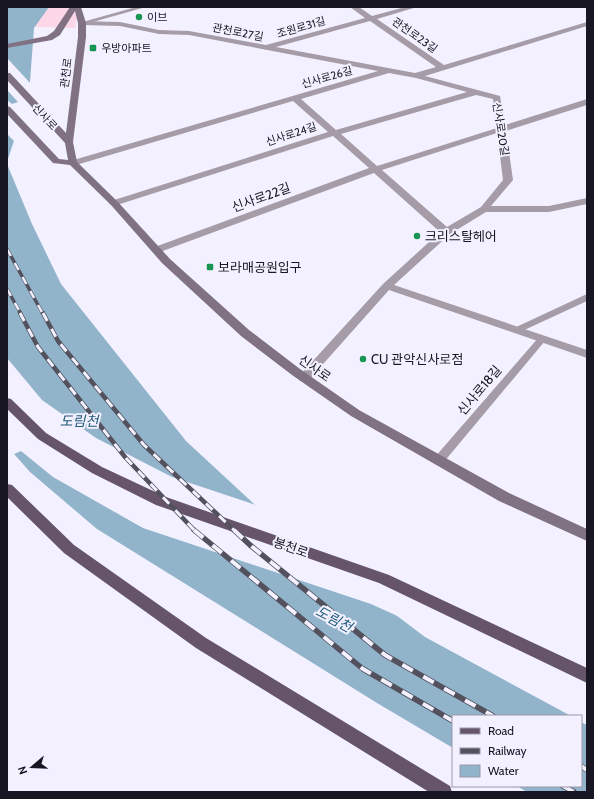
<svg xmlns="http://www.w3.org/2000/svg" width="594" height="799" viewBox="0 0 594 799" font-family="Cabin,'Noto Sans KR',sans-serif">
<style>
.green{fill:#fdd7e8}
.water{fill:#92b4cb}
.pier{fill:#f3f1ff}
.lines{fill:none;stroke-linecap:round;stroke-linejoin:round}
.lane{fill:#a69ca8;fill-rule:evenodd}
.street{fill:#a69ca8;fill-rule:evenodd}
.secondary{fill:#817283;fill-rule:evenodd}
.primary{fill:#665569;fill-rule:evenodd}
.rail-far2-casing{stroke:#53515d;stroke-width:3.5}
.rail-far1-casing{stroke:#53515d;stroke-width:4.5}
.rail-casing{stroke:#53515d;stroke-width:5.5}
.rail-far2{stroke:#f3f1ff;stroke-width:2.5;stroke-dasharray:8;stroke-linecap:butt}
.rail-far1{stroke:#f3f1ff;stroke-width:3;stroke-dasharray:9;stroke-linecap:butt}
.rail{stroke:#f3f1ff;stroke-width:4;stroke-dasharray:12;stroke-linecap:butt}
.poi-dot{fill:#199553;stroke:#f3f1ff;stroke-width:1.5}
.labels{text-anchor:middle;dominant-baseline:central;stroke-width:4;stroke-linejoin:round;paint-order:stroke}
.far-poi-label{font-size:11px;fill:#181622;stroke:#f3f1ff;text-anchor:start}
.far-street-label{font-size:11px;fill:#181622;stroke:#f3f1ff}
.street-label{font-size:13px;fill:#181622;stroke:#f3f1ff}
.poi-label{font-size:13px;fill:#181622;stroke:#f3f1ff;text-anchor:start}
.water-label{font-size:14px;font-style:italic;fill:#215a7a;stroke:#f3f1ff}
</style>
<rect width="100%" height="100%" fill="#f3f1ff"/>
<path class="green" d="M7,7H79L75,28L7,26Z"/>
<path class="water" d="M7,7H49L34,28L29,95L7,162Z
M7,164L32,224L61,284L186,441L278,526L425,637L571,716H453V748L377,703L97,529L30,472L7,446Z
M581,722L587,725V792H527L517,786H581Z"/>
<path class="pier" d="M7,58L31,84L30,95L15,142L7,134V100L12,104L18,102L7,90Z
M7,358L42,400L96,438L172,477L259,506L279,525L404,619L371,604L143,528L53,477L21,451L12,455L7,449Z"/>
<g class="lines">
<path class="lane" d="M136,7H146L82,25L79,23Z
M587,294V301L520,332L517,333L512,330L514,328Z
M542,336L545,337L547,339L545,341L443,463H435L434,460L435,457L539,337Z"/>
<path class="street" d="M350,7H359L372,16L405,7H417L377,19L444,65L587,22V26L425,76L500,96L505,125L587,99V105L506,131L513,180L491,206H549L587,198V204L549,212H486L450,234L394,285L587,350V358L389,290L308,381H300L298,378L300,375L383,284L440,232L374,173L160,252L156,253L151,250L152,248L369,168L333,136L117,205H111L109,203L111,201L328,132L293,101L76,165L73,166L68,163L70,161L378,71L189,35L159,34L120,26L82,25H79V21L120,22L159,30L189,31L266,45L365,18ZM370,21L436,67L415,73L276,47ZM389,73L416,78L467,92L336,130L301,99ZM476,95L493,99L497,128L377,166L341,134ZM497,133L503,180L481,207L447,227L382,170Z"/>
<path class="secondary" d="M70,7H81L86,23V37L73,142L77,162L117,201L170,259L249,330L300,369L359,410L509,493L587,529V541L499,501L351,416L292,375L241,336L162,263L111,205L70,165L53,163L7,114V106L10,107L59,159L68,160L65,143L7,80V73H10L66,133L78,37V23L75,11L60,35L52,40L7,48V44L47,36L54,31Z"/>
<path class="primary" d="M7,398L11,399L46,433L102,467L166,497L389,575L587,668V683L379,583L156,505L92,473L38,439L7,409Z
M7,484L12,485L74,545L206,638L450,786L452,792H429L196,648L64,553L7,497Z"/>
<defs>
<path id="rail-far2" d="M7,249L43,314
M7,289L21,314"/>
<path id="rail-far1" d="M20,313L38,347L125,457L195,531
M43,313L58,341L144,445L235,531"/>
<path id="rail" d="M194,530L363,669L453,721
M234,530L250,545L385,655L493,716
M581,766L587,770
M563,786L574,792"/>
</defs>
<use href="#rail-far2" class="rail-far2-casing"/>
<use href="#rail-far1" class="rail-far1-casing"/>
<use href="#rail" class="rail-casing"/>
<use href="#rail-far2" class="rail-far2"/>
<use href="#rail-far1" class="rail-far1"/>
<use href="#rail" class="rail"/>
</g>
<g class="poi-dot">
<circle cx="139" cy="17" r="4"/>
<rect x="89" y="44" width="8" height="8" rx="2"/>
<circle cx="417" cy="236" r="4"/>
<rect x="206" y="263" width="8" height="8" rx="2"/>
<circle cx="363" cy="359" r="4"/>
</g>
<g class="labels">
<g class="far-poi-label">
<text x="147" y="17">이브</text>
<text x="101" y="48">우방아파트</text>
</g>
<g class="far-street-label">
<text transform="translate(301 27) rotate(-16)">조원로31길</text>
<text transform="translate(238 32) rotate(11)">관천로27길</text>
<text transform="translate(415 35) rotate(35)">관천로23길</text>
<text transform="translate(66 73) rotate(-83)">관천로</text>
<text transform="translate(327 77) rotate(-16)">신사로26길</text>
<text transform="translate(45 117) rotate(47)">신사로</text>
<text transform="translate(501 129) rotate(81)">신사로20길</text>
<text transform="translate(291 134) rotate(-18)">신사로24길</text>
</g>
<g class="street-label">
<text transform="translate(261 197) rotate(-20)">신사로22길</text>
<text transform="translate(315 368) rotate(35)">신사로</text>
<text transform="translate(479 390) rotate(-50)">신사로18길</text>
<text transform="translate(291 547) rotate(19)">봉천로</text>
</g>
<g class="poi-label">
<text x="425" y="236">크리스탈헤어</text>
<text x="218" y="267">보라매공원입구</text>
<text x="371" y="359">CU 관악신사로점</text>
</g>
<g class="water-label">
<text x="79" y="421">도림천</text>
<text transform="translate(334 619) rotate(28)">도림천</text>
</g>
</g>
<rect width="594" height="799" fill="none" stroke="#181622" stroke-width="16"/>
<rect x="452" y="715" width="130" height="72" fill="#f3f1ff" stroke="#9b99a7"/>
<rect x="460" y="728" width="20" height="6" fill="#665569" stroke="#9b99a7"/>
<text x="488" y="735" font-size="12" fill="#181622">Road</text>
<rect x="460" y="748" width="20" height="6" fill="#53515d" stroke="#9b99a7"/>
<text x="488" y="755" font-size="12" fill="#181622">Railway</text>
<rect x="460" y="765" width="20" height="12" fill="#92b4cb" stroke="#9b99a7"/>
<text x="488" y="775" font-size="12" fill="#181622">Water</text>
<g transform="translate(32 767) rotate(251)" stroke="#f3f1ff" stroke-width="3" paint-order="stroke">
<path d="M0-3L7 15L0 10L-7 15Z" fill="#181622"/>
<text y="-6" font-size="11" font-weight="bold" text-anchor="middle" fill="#181622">N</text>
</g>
</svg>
